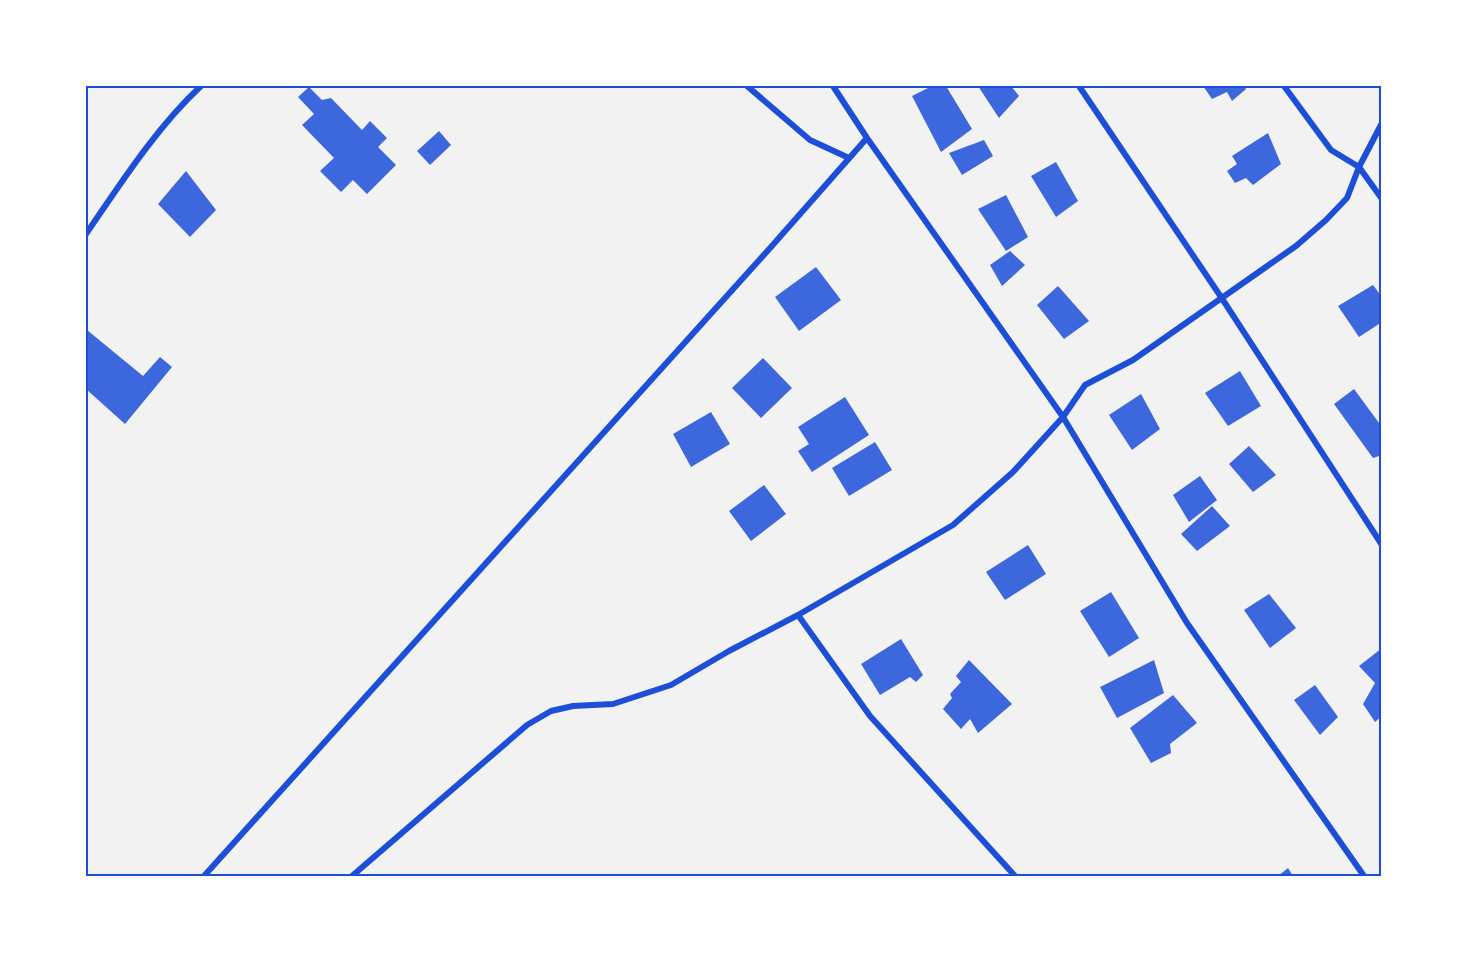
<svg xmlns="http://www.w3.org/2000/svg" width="1467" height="962" viewBox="0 0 1467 962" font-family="'Alegreya Sans',sans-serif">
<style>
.building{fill:#3d67dc}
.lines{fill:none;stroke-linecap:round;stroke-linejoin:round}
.minor{stroke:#1d4ed8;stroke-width:6}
.neatline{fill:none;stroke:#1d4ed8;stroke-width:2}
</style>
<rect width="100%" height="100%" fill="#f2f2f2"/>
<path class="building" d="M932,86H946L972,129L941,152L912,96Z
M978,86H1011L1019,96L999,118Z
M1203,86H1244L1246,89L1232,101L1227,92L1212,99Z
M309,87L322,100L331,98L362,130L370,121L387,138L378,147L396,165L367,194L353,180L341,192L320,171L334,158L302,125L314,114L298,97Z
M439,131L451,145L430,165L417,151Z
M1268,133L1281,164L1253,185L1246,178L1235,183L1227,171L1237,164L1232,156Z
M984,140L993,156L962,175L949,153Z
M1056,162L1078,201L1056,217L1031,176Z
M186,171L216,210L190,237L158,204Z
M1006,195L1028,237L1006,251L978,209Z
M1010,251L1025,265L1002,286L990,265Z
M816,267L841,300L799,331L775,297Z
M1373,285L1382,297V322L1359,337L1338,306Z
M1058,286L1089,321L1064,339L1037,305Z
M87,330L143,376L160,357L172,367L125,424L86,389Z
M763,358L792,388L761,418L732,388Z
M1240,371L1261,406L1228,426L1205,393Z
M1354,389L1382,427V455L1373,458L1334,404Z
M1141,394L1160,429L1132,450L1109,415Z
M845,397L869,435L812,472L798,451L809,444L798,427Z
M711,412L730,444L691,467L673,434Z
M875,442L892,470L849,496L832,468Z
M1249,446L1276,475L1253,492L1229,464Z
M1200,476L1217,500L1189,522L1173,495Z
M764,485L786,514L751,541L729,511Z
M1212,506L1230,526L1197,551L1181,534Z
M1028,545L1046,574L1005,600L986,572Z
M1111,592L1139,638L1109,657L1080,611Z
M1269,594L1296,628L1270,648L1244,610Z
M901,639L923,675L916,682L910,677L880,695L861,664Z
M1382,648V716L1375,722L1363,704L1375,683L1359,666Z
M969,660L1012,704L978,733L970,719L961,729L943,709L952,698L950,694L961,682L956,676Z
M1154,660L1164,693L1117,718L1100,687Z
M1315,685L1338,717L1320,735L1294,700Z
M1173,695L1197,723L1170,744L1171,753L1151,763L1130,728Z
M1288,868L1293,876H1278Z"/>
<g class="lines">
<path class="minor" d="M747,86L810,140L849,158
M833,86L867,138L1063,417L1187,623L1364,876
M1079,86L1221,297L1382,545
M1284,86L1331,150L1359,167L1382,199
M86,234C121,183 156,128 201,86
M798,615L870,716L1015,876
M204,876L771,247L867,138
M352,876L527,725L551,711L573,706L613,704L671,685L729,651L798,615L953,525L1013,472L1063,417L1085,385L1133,360L1296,246L1326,220L1347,198L1359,167L1382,123"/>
</g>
<rect width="1467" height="962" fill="none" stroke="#ffffff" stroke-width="174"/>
<rect x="87" y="87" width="1293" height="788" class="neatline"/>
</svg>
